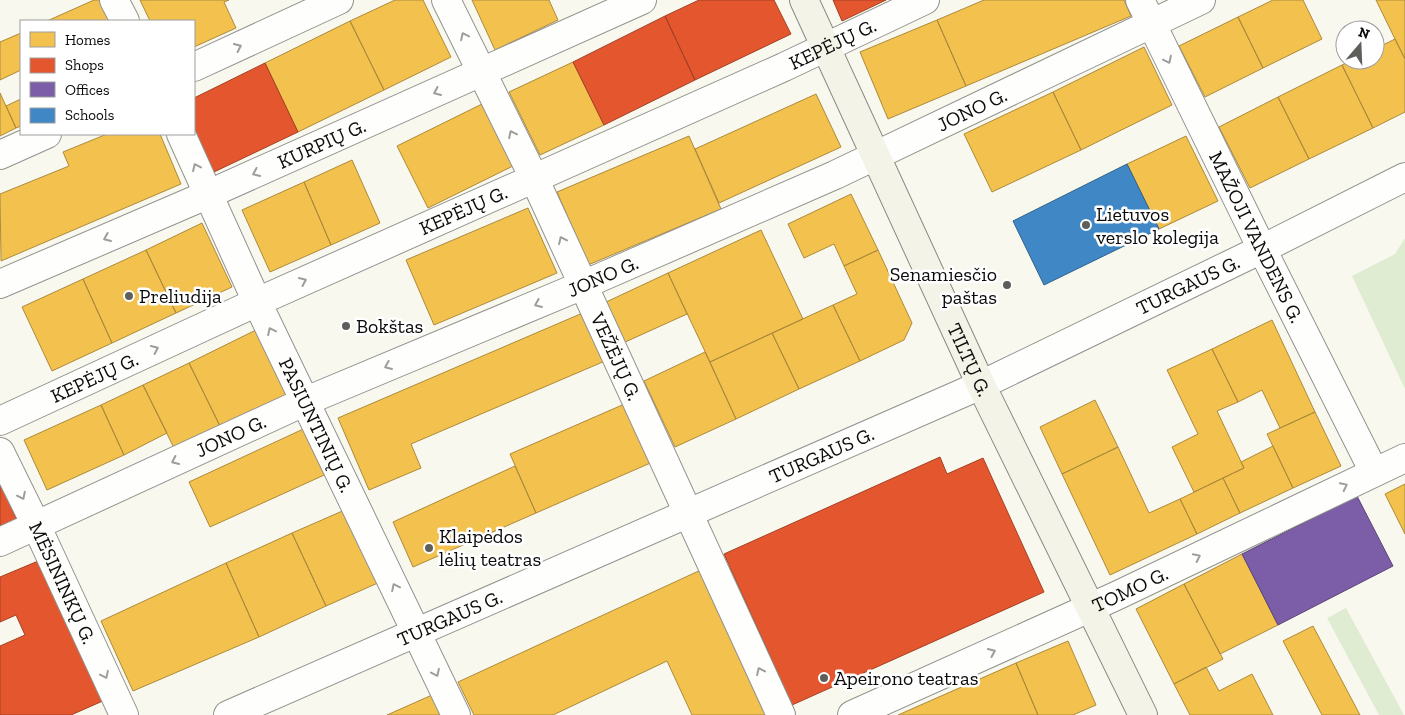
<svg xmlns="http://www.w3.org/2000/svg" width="1405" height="715" viewBox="0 0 1405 715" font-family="'Zilla Slab',serif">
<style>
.green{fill:#dfecd1}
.homes{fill:#f2c14e;stroke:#ad8a3a}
.shops{fill:#e4572e;stroke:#a34024}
.offices{fill:#7b5ea7;stroke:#594578}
.schools{fill:#3f88c5;stroke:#2f628d}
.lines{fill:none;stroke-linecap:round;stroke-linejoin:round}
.street-casing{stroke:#92928e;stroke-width:30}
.secondary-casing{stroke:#898884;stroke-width:30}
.street{stroke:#fefefd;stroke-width:28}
.secondary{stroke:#f3f3e8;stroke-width:28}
.oneway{stroke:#9d9d9c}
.poi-dot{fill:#5e5e5b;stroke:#fff;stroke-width:2}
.labels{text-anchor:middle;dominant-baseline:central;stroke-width:5;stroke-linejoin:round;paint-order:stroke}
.street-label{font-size:20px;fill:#0b0b0b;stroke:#fff}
.poi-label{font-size:20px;fill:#0b0b0b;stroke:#fff;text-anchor:start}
</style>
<rect width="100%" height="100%" fill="#f9f8ef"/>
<path class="green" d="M1405,238V389L1352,276L1395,254Z
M1346,608L1404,715H1379L1327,618Z"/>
<path class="homes" d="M94,0H109L120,21H47Z
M140,0H229L224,2L236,28L194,47V21H150Z
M395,0H423L451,57L384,90L350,21Z
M472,0H549L558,20L495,50Z
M984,0H1124L1131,16L966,86L937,20Z
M1273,0H1303L1322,39L1263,68L1238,17Z
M1376,0H1405V59L1395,39Z
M1238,17L1263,68L1205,97L1179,46Z
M937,20L966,86L888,119L860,52Z
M350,21L384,90L298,132L265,63Z
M21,33V70L0,80V42Z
M1395,39L1405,59V112L1373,128L1342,65L1353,60H1375V49Z
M1144,47L1172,105L1081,150L1053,92Z
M573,62L604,125L540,155L509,92Z
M1342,65L1373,128L1309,159L1278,97Z
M1053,92L1081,150L992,192L964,134Z
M0,93L16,128L0,136Z
M816,94L841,147L719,203L695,149Z
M1278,97L1309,159L1250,188L1219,127Z
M21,99V126L16,128L6,106Z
M486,102L517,164L428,208L397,146Z
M107,134H160L181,184L1,261L0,194L69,166L63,152Z
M689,136L721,209L588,265L557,192Z
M1186,136L1218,201L1159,229L1127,164Z
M352,160L380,223L331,245L304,182Z
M304,182L331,245L270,272L242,210Z
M851,194L878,250L844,266L834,244L804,258L788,224Z
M528,208L557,273L434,325L406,260Z
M202,223L232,287L176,313L146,250Z
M761,230L803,319L710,362L668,273Z
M146,250L176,313L112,343L83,279Z
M878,250L912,323L904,340L860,361L833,305L857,294L844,266Z
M668,273L687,314L623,343L604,303Z
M83,279L112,343L52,371L22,307Z
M833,305L860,361L799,389L772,333Z
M585,312L605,361L411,444L421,468L369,490L338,418Z
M1272,320L1315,412L1280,428L1262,390L1238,402L1212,349Z
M260,328L291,393L220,426L189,363Z
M772,333L799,389L736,419L710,362Z
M1212,349L1238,402L1217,411L1244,468L1194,492L1172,447L1198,434L1167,370Z
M705,352L736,419L675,447L644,381Z
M189,363L220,426L174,448L143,385Z
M143,385L167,433L124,455L101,405Z
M1095,400L1118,447L1062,474L1040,427Z
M629,402L655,461L536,513L510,454Z
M101,405L124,455L47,490L24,440Z
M1315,412L1341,466L1293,488L1267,434Z
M312,425L333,471L210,527L189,482Z
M1273,446L1293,488L1240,513L1223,478L1244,468L1241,462Z
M1118,447L1149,513L1180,499L1197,534L1110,575L1062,474Z
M515,466L536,513L413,567L393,522Z
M1223,478L1240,513L1197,534L1180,499Z
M1405,484V534L1385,494Z
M347,509L380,582L326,606L292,533Z
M292,533L326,606L259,637L226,563Z
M1242,554L1278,625L1220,654L1184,584Z
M226,563L259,637L133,691L101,621Z
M703,569L772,715H692L667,661L553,715H474L458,682Z
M1184,584L1223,659L1174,684L1136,609Z
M1313,626L1360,715H1322L1283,641Z
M1068,641L1096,705L1073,715H1038L1016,663Z
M1016,663L1038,715H898Z
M1206,667L1219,691L1252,674L1273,715H1190L1174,684Z
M432,695L442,715H387Z"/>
<path class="shops" d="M699,0H774L791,34L695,80L665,16Z
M833,0H886L842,21Z
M665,16L695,80L604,125L573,62Z
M265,63L298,132L214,172L194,130V98Z
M940,457L947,474L983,458L1044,592L792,705L724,554Z
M0,482L18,523L0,532Z
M43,559L105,700L71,715H0V646L25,635L16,615L0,622V577Z"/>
<path class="offices" d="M1357,496L1393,566L1278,625L1242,554Z"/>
<path class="schools" d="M1127,164L1159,229L1044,285L1013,221Z"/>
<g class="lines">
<defs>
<g id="street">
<path d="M114,0L125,21"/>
<path id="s1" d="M446,0L534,178L781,715"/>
<path id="s2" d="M1140,0L1262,249L1374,472"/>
<path d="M194,67L339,0"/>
<path id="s3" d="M181,134L257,302L456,715"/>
<path d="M0,155L47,134"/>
<path id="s4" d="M0,284L209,194L642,0"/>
<path id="s5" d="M0,421L257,302L784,67L925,0"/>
<path id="s6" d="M0,452L36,525L124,715"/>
<path id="s7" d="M0,542L306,401L583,285L835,175L1201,0"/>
<path id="s8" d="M228,715L981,385L1262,249L1405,177"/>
<path id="s9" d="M852,715L1116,596L1405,458"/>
</g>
<g id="secondary">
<path id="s10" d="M804,0L981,385L1143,715"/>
</g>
</defs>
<use href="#street" class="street-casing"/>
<use href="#secondary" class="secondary-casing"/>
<use href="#street" class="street"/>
<use href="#secondary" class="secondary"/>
</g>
<defs><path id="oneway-chevron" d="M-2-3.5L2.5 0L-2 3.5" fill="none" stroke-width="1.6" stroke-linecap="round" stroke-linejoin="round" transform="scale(1.25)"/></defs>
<g class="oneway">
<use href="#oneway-chevron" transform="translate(464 36) rotate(-116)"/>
<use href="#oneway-chevron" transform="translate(238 47) rotate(-25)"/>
<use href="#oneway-chevron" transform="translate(1168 60) rotate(64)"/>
<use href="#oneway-chevron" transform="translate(437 92) rotate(156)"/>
<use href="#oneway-chevron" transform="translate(512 134) rotate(-116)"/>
<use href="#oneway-chevron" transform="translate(196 167) rotate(-115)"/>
<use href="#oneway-chevron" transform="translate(256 173) rotate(156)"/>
<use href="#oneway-chevron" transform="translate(107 238) rotate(157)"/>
<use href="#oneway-chevron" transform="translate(562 240) rotate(-115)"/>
<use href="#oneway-chevron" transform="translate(303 281) rotate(-24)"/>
<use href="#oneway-chevron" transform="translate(538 304) rotate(157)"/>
<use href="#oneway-chevron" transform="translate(271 331) rotate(-116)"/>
<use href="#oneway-chevron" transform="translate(155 349) rotate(-25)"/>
<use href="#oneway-chevron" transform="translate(388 366) rotate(157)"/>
<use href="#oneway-chevron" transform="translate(175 461) rotate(155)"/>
<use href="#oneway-chevron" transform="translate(1344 486) rotate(-26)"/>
<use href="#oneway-chevron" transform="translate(22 496) rotate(64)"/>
<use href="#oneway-chevron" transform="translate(1197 557) rotate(-26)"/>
<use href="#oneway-chevron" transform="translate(395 587) rotate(-116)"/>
<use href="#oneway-chevron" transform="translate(992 652) rotate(-24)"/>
<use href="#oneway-chevron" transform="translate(760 671) rotate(-115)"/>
<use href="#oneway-chevron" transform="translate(436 673) rotate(65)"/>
<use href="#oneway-chevron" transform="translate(105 675) rotate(65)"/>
</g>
<g class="poi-dot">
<circle cx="1086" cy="225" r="5"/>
<circle cx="1007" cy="285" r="5"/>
<circle cx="129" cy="296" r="5"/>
<circle cx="346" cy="326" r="5"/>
<circle cx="429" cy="548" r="5"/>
<circle cx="824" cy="678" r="5"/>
</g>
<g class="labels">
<g class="street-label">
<text stroke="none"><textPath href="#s5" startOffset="914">KEPĖJŲ G.</textPath></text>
<text stroke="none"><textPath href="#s7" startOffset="1064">JONO G.</textPath></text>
<text stroke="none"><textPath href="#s4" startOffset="351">KURPIŲ G.</textPath></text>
<text stroke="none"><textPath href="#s5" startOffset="509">KEPĖJŲ G.</textPath></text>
<text stroke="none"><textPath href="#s2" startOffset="264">MAŽOJI VANDENS G.</textPath></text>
<text stroke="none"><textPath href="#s7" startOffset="659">JONO G.</textPath></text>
<text stroke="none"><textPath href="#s8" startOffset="1052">TURGAUS G.</textPath></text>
<text stroke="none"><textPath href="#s1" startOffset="395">VEŽĖJŲ G.</textPath></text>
<text stroke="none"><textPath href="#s10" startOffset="396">TILTŲ G.</textPath></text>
<text stroke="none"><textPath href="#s5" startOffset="104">KEPĖJŲ G.</textPath></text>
<text stroke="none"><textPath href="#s3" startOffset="321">PASIUNTINIŲ G.</textPath></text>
<text stroke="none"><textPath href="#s7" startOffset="254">JONO G.</textPath></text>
<text stroke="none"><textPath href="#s8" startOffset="648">TURGAUS G.</textPath></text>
<text stroke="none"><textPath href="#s6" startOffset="145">MĖSININKŲ G.</textPath></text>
<text stroke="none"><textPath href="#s9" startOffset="305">TOMO G.</textPath></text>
<text stroke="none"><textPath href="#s8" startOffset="242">TURGAUS G.</textPath></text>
</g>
<g class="poi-label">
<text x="1096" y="214">Lietuvos<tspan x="1096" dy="23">verslo kolegija</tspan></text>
<text x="997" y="274" text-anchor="end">Senamiesčio<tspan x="997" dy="23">paštas</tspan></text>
<text x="139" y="296">Preliudija</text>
<text x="356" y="326">Bokštas</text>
<text x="439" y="536">Klaipėdos<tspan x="439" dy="23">lėlių teatras</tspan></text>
<text x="834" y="678">Apeirono teatras</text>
</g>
</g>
<rect x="20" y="20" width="175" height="115" fill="#ffffff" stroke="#9d9d9d"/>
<rect x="30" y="32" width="25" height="15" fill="#f2c14e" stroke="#9d9d9d"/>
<text x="65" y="45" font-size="15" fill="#0b0b0b">Homes</text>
<rect x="30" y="58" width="25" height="15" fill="#e4572e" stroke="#9d9d9d"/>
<text x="65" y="70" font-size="15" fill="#0b0b0b">Shops</text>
<rect x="30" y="82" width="25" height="15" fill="#7b5ea7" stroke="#9d9d9d"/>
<text x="65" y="95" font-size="15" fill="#0b0b0b">Offices</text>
<rect x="30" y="108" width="25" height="15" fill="#3f88c5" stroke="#9d9d9d"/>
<text x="65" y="120" font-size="15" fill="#0b0b0b">Schools</text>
<g transform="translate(1360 45) rotate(19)"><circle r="24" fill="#ffffff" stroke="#9d9d9d"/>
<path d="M0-4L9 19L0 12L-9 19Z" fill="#5e5e5b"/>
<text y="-8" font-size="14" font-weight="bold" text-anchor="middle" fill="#0b0b0b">N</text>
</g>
</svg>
